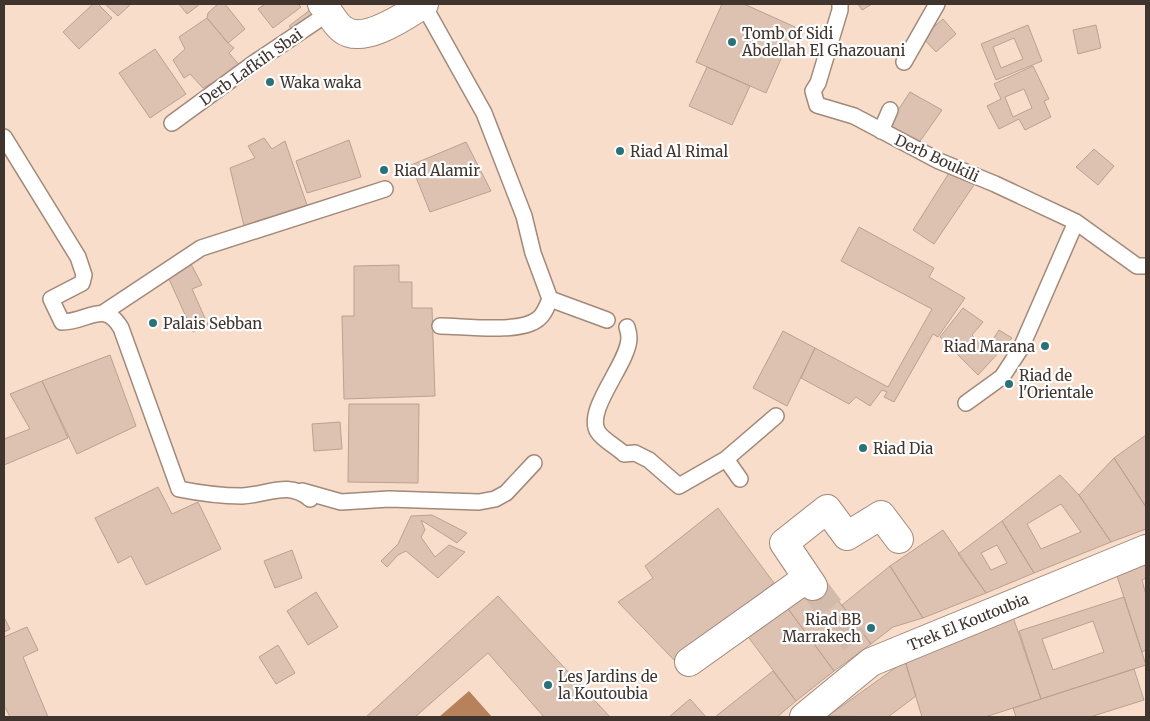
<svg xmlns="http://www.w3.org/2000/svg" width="1150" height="721" viewBox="0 0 1150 721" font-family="Merriweather,serif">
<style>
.water{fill:#b7815b}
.building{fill:#ddc2b1;stroke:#baa190;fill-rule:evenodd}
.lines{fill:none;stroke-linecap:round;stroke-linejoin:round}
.street-tunnel{stroke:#d3bbac;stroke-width:28;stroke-dasharray:28 14;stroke-linecap:butt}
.lane-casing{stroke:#a28979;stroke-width:18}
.street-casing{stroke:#a28979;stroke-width:30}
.lane{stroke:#fff;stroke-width:15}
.street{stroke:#fff;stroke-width:28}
.poi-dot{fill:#29727a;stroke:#fff;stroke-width:2}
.labels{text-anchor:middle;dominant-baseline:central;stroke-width:4.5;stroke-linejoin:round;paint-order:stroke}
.poi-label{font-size:15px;fill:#3f342e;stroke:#fff;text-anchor:start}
.street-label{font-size:15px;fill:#3f342e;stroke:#fff}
</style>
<rect width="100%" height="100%" fill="#f8ddcb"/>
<path class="water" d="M469,691L492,717H439Z"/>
<path class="building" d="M93,4H98L112,18L79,49L63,32Z
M105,4H131L118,16Z
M179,4H200L187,14Z
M218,4H225L245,29L228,43L207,18L208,13Z
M265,4H298L301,7L273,28L258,9Z
M722,4H744L795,27L766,93L696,62Z
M858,4H872L862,10Z
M310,10L317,18L296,35L289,26Z
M207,18L228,43L234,48L229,53L241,67L203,88L190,74L184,78L173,60L185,49L179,37Z
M943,19L956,34L936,52L922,37Z
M1028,25L1042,61L996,80L981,44ZM1014,38L1023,59L1001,68L993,47Z
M1096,25L1101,48L1078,54L1073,30Z
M155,49L186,94L150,118L119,73Z
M1033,66L1049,99L1044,101L1051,117L1025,130L1019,119L999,129L987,106L1001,99L994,84ZM1024,89L1032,108L1013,117L1005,97Z
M707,67L750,86L732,125L689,106Z
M910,92L942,110L918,144L889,124Z
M264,138L272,149L285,141L308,208L245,230L230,168L255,158L248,146Z
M349,140L361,177L307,193L296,161Z
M466,142L491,191L430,212L411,165Z
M1094,149L1114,166L1098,185L1076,167Z
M949,173L976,182L934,244L913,230Z
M859,227L934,268L929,277L965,298L938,337L933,334L894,402L884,397L887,392L882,390L870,406L856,397L849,404L801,378L815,348L888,387L932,309L841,261Z
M191,264L202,285L192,289L208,325L193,332L168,277Z
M399,265V282H412V308H432L435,396L344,399L342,316H354V266Z
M963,308L983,322L972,335L986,350L999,330L1012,338L978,375L940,337Z
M783,331L815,348L787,406L753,388Z
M110,355L136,426L77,454L42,381Z
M42,381L68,438L4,465V439L30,429L10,394Z
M349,404H419L418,483L348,482Z
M340,422L342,449L314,451L312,424Z
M1146,435V507L1114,458Z
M1114,458L1146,507V529L1111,542L1079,495Z
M1060,475L1079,495L1111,542L1034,573L1002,521ZM1061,504L1081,532L1041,549L1027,524Z
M158,487L172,514L198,502L221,549L146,585L131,556L118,563L95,518Z
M718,508L774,583L674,660L618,602L653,578L645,566Z
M432,515L467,533L457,543L421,520L425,530L421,537L435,557L449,545L465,552L438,578L406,551L398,555L387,567L381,561L398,544L411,516Z
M1002,521L1034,573L986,593L958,554ZM997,545L1007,563L991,570L981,553Z
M943,530L986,593L923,618L890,566Z
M292,550L302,578L275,588L264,561Z
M1146,560V578L1142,580L1146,595V650L1142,652L1115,570Z
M890,566L923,618L893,627L871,644L842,605Z
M822,579L871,644L834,671L786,606Z
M316,592L338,627L308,645L287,611Z
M498,596L610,717H544L488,653L415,717H366Z
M1124,597L1146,665L1041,699L1019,631ZM1093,621L1104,652L1053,670L1042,639Z
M786,606L834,671L796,701L746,634Z
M1012,614L1041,699L985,717H922L905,661Z
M4,617L10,629L4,632Z
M27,627L38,650L23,657L48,717H10L4,705V637Z
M278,645L295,673L276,684L259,657Z
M905,661L916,696L888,717L828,716Z
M1134,669L1144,700L1090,717H1016L1013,708Z
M773,671L796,701L777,717H715Z
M690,699L706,717H669Z"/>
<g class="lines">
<path class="street-tunnel" d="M813,586L862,651"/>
<defs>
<path id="lane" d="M423,4L484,113L524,216L533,253L550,299L607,320
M840,4V10L818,83L813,91L817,105L854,116L939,161L995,184L1076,222L1137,266H1146
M904,62L937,4
M172,123L254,63L330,12
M881,131L890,110
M4,137L78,257L84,275L82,283L51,299L62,322C88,322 104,299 121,328L179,489C199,493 222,496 242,496C268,495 288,480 310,499
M103,313L201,248L385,189
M440,326C464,326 520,334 538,319C544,315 547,306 550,299
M627,327C628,330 629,335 629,338C629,363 584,410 598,432C603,440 617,447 624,454L635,453L649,460L679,486L726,459L740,479
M966,403L1002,377L1021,348L1076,222
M726,459L776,416
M302,491L341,502L389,499L479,502L495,499L506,493L534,463"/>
<path id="street" d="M322,4C329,11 334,23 342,29C363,46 405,16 424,4
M813,586L784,543L827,509L847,536L881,515L899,539
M689,662L807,578
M804,717L871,662L1146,549"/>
</defs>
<use href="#lane" class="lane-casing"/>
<use href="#street" class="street-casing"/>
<use href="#lane" class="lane"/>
<use href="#street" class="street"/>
</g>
<g class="poi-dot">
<circle cx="732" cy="42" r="5"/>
<circle cx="270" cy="82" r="5"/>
<circle cx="620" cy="151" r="5"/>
<circle cx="384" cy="170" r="5"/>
<circle cx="153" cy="323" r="5"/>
<circle cx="1045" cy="346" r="5"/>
<circle cx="1009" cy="384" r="5"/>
<circle cx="863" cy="448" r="5"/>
<circle cx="871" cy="628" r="5"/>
<circle cx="548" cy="685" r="5"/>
</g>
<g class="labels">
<g class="poi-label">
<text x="742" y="33">Tomb of Sidi<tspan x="742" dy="17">Abdellah El Ghazouani</tspan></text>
<text x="280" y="82">Waka waka</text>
<text x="630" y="151">Riad Al Rimal</text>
<text x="394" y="170">Riad Alamir</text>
<text x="163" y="323">Palais Sebban</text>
<text x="1035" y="346" text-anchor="end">Riad Marana</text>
<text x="1019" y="375">Riad de<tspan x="1019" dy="17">l'Orientale</tspan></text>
<text x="873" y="448">Riad Dia</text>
<text x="861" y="619" text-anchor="end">Riad BB<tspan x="861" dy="17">Marrakech</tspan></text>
<text x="558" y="676">Les Jardins de<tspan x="558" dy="17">la Koutoubia</tspan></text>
</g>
<g class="street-label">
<text transform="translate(251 67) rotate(-35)">Derb Lafkih Sbai</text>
<text transform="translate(937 158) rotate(25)">Derb Boukili</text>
<text transform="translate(968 622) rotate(-22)">Trek El Koutoubia</text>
</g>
</g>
<rect width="1150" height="721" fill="none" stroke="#3f342e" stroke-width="10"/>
</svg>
